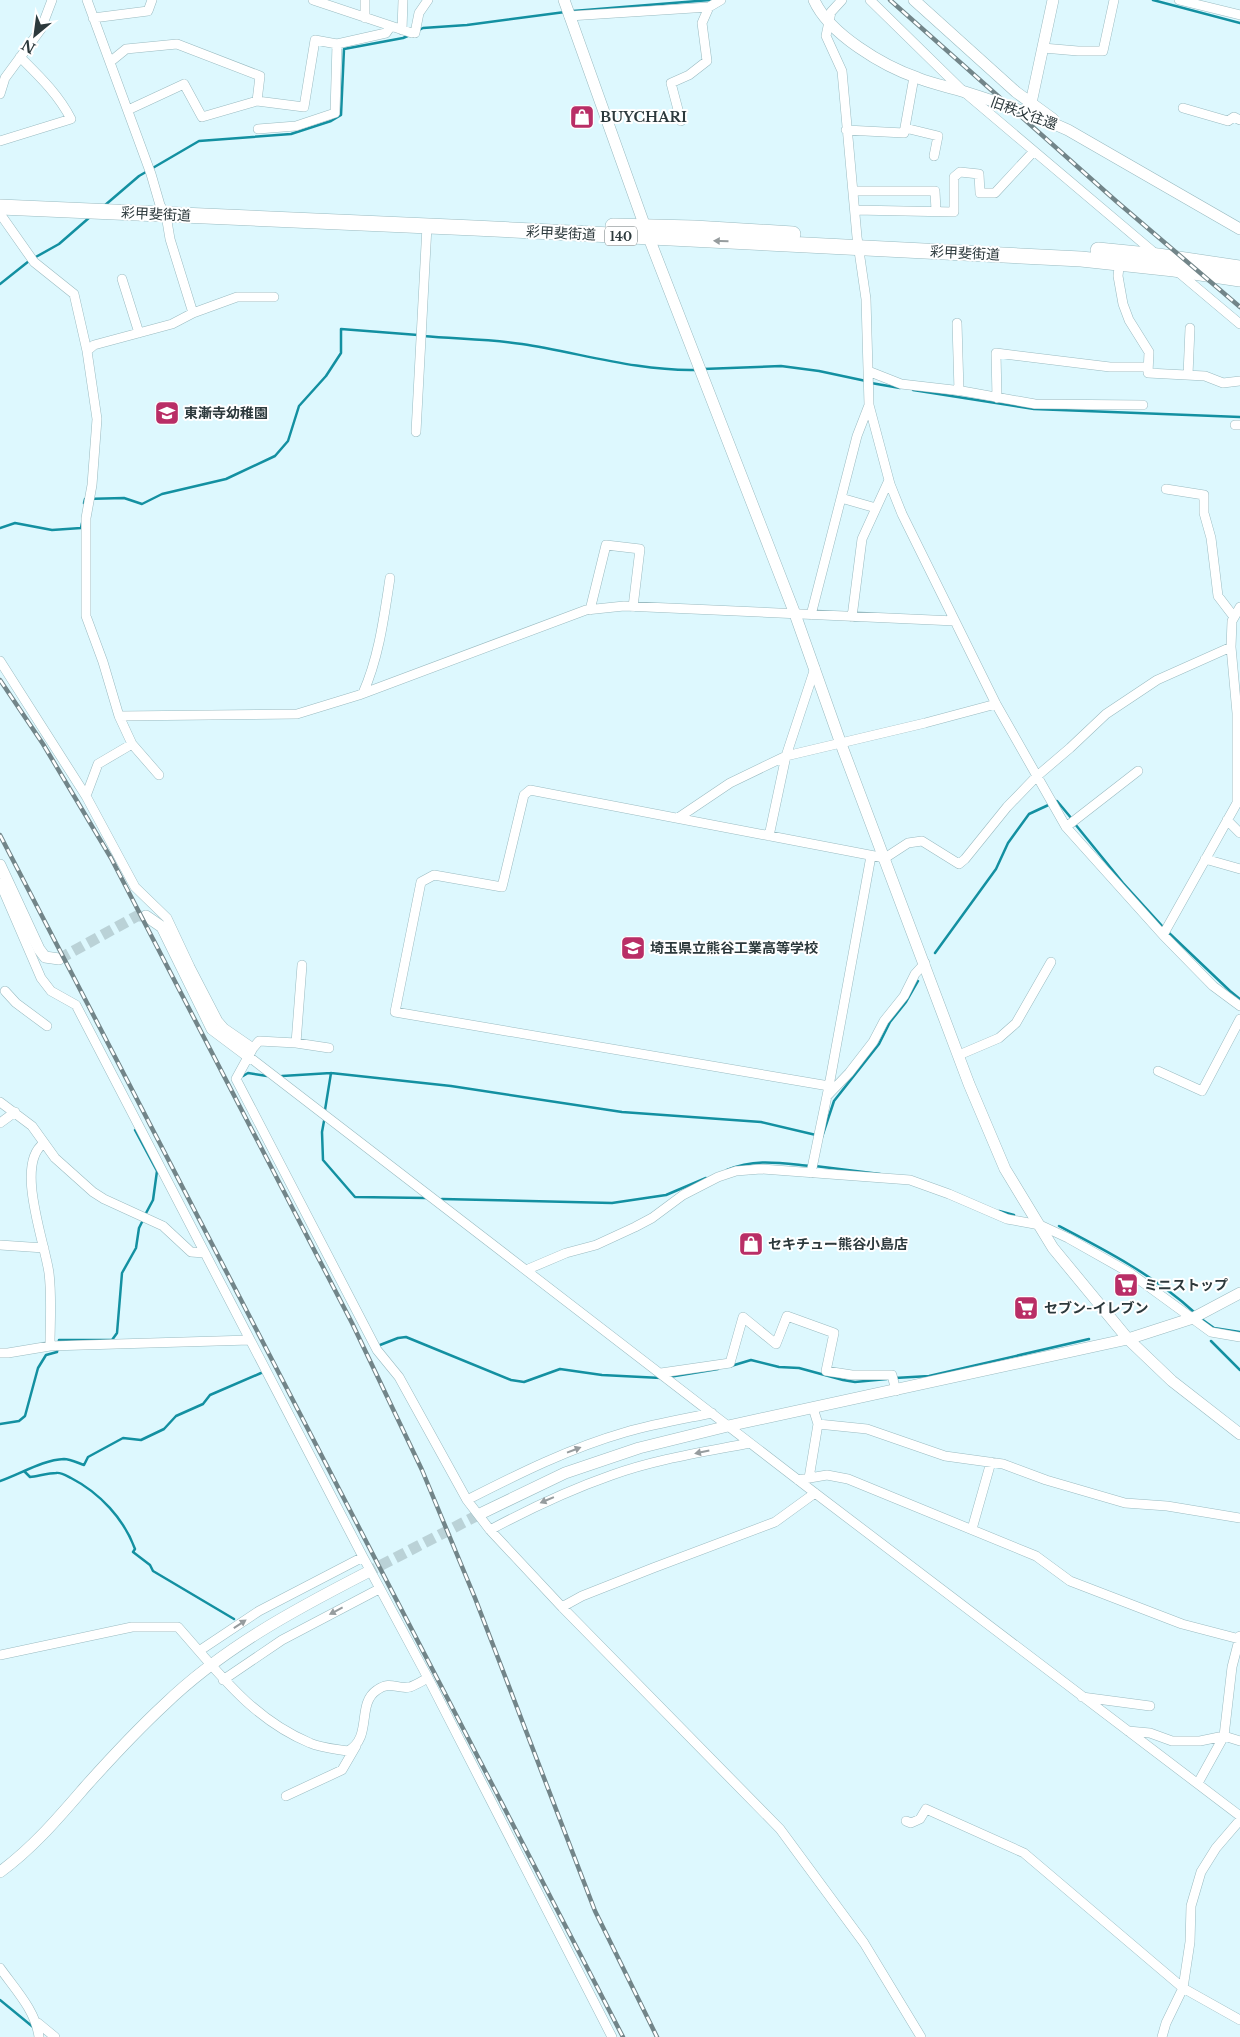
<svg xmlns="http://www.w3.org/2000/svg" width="1240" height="2037" viewBox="0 0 1240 2037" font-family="'Libre Baskerville','Noto Sans JP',serif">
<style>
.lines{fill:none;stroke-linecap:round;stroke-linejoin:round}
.stream{stroke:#1390a1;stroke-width:2.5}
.tertiary-tunnel{stroke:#bad2d7;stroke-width:11;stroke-dasharray:11 5.5;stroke-linecap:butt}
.minor-casing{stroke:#9abbc1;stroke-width:10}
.tertiary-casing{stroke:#9abbc1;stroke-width:12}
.trunk-casing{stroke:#9abbc1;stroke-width:16}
.minor{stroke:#fff;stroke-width:9}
.tertiary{stroke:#fff;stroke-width:11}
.trunk{stroke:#fff;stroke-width:15}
.rail-casing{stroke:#728589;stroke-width:4.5}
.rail{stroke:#fff;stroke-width:2.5;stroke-dasharray:8;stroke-linecap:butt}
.oneway{fill:#969c9e}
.labels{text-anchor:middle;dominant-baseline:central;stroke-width:4;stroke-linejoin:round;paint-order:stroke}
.shield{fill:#fff;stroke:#6b7476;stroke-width:1}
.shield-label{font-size:12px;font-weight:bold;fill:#2c393c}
.street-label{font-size:14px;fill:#2c393c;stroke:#fff}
.poi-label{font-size:14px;font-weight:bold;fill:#2c393c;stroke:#fff;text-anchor:start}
</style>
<rect width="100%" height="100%" fill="#ddf8fe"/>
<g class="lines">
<path class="stream" d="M1153,0L1240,23
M573,11L710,0
M419,30L423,28L467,25L565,12
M104,206L139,176L199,141L291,134L331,121L341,115L344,49L403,38L410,35
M34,258L59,244L90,217
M0,284L29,261
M423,336C456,339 490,339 522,344C580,353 637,371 695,370
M703,369L781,366L819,371L866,381
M871,383L900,388
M913,390L1034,409L1240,417
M84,503L85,499L124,498L142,504L162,494L226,479L275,456L288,441L299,406L326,376L341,353V329L418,335
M0,528L15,523L52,530L81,528L82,523
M1075,824L1123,883L1164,928
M1168,932L1230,991L1240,999
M935,953L996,869L1008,843L1029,814L1057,801L1072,819
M243,1076L248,1073L267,1076
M282,1076L331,1073L451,1086L622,1112L761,1122L816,1135
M325,1110L331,1073
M324,1121L322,1132L323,1160L355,1197L426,1198
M137,1129L135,1130L157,1171L153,1200L145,1215
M822,1137L834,1101L879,1044L890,1022L906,1002L918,981
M815,1166L880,1174
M727,1170C755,1158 780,1163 810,1166
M442,1199L612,1203L666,1195L706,1178
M999,1211L1014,1215
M1059,1226C1105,1250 1155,1276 1194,1312
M1200,1318L1214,1328L1240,1332
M1211,1341L1240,1370
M380,1345L398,1338L406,1337L511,1380L524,1382L560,1369L602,1375L661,1378
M731,1366L751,1360L779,1367L799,1368L843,1380L855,1382L887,1379
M669,1377L718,1369
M895,1378L929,1376L1089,1339
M0,1424L19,1421L25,1416L38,1368L46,1355L57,1352L59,1340H112L117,1333L122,1273L136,1248L139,1228L143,1220
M24,1471L30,1477C38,1476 49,1473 56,1473C61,1472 67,1476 71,1478C100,1493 124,1519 135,1549L133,1552L150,1565L153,1571L234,1619
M0,1481C21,1474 42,1460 64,1459C70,1459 78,1463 84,1465L88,1457L123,1438L141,1440L164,1429L176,1416L203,1404L210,1395L261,1373
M0,2000L33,2027"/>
<path class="tertiary-tunnel" d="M59,959L137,916H146
M366,1573L482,1513"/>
<defs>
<path id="minor" d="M313,0L412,33
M842,0L831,12L826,36L842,71L857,237L866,299L869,405L890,484L902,514L996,704L1066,827L1163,935L1213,986L1240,1006
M870,0L963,91L1157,255
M1179,0L1240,15
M569,16L709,7L721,0
M93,18L148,11L152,0
M365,18V0
M402,30L403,0
M415,33L419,13L428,0
M1043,48L1078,51H1103L1114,0
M110,62L126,49L177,44L260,76L257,101
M0,94L5,78L41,29L52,0
M1183,108L1228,121L1234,117L1240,120
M128,110L184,84L202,117L257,101L304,107L315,40L337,44L386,33L391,26
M681,121L671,83L689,75L707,61L702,23L709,7
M905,128L938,136L934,156
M258,129L296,126L335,113L337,44
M846,130L904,133L914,77
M0,141L71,119C58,94 40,77 20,57
M853,191H935L936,211
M855,210L954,212V177L960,172L979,174L980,193H995L1034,151
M1,215L34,262L74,294L87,351
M1120,259L1118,276L1123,304L1129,320L1149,352L1148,373L1205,376L1223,383L1240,381
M1177,271L1240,324
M122,279L139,333
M193,313L237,297H274
M957,323L959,391
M868,371L901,384L962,391L1035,404L1143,405
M1188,375L1190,328
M997,398L996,353L1110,367H1147
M1235,425H1240
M416,432L427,226
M1166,489L1204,495V513L1211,538L1218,596L1234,617
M841,498L876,508
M590,610L606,545L640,549L633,607
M811,615L857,436L869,405
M852,617L862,539L889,480
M0,661L86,796L135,887L167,918L190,967L218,1021L224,1028L253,1048L236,1079L377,1350L399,1377L467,1500L490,1530L562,1607L780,1829L864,1943L921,2037
M363,693C379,657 384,617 390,578
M119,716L297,714L359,695L586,610L624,606L955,621
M132,744L159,775
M86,796L98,764L132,744L119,716L103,662L86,616V518L92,485L97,419L87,351L94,345L172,324L193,313L170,239L166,215L160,205L151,174L87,0
M678,818L730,783L786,756L925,723L996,704
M1227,820L1240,833
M1066,827L1138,771
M769,836L786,756L815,668
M1205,859L1240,869
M0,883L41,978L51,991L76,1005L363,1557L428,1678L612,2037
M1163,935L1237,803V713L1231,647L1232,621L1240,607
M5,991L16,1003L47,1026
M296,1043L302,965
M253,1048L259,1041L296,1043L329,1048
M959,1055L999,1038L1016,1023L1051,962
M248,1056L815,1493L1240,1816
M1158,1071L1202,1091L1240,1019
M829,1086L395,1012L421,882L434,875L502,887L524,795L530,790L885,858L908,843L922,841L959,864L965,859L1007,807L1036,777L1070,748L1106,714L1157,680L1231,647
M827,1096L849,1073L873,1042L884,1021L904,996L915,974L925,963
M0,1102L32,1126L55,1158L93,1192L104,1199L163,1226L191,1252L204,1253
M0,1123L15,1112
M43,1144C15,1165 45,1243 49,1273C52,1297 50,1322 50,1346
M811,1173L829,1086L871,856
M0,1245L44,1248
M526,1270L566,1253L596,1245L635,1227L652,1218L683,1195L718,1177L736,1171L761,1169L910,1180L949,1194L1007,1219L1040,1225L1068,1238L1130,1273L1211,1332L1240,1337
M0,1353H8L50,1346L250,1340
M661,1373L730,1363L743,1317L776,1344L787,1316L834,1333L826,1371L852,1375H892L896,1391
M813,1408L818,1424L867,1429L945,1456L1003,1464L1046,1480L1125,1503L1167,1506L1240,1518
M809,1478L818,1424
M798,1480L827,1475L848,1479L1036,1556L1070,1581L1182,1624L1239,1639
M467,1500C518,1474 570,1448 626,1432C654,1424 683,1419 712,1413
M972,1529L991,1462
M490,1530C529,1509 569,1490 612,1475C656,1459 704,1452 750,1443
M562,1607L582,1596L653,1568L775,1522L815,1493
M199,1651L259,1611L363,1557
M0,1655L132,1627H178C218,1672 252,1719 310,1743C321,1748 336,1749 348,1751C373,1737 356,1704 377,1690C391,1680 397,1690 410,1687C416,1685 422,1681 428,1678
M223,1680L282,1640L379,1589
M1082,1697L1150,1706
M1128,1731L1150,1733L1172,1741H1200L1224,1736L1240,1741
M1198,1783L1224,1736L1232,1667L1240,1636
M286,1796L342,1770L356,1746
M906,1821L911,1823L920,1819L926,1809L1024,1853L1183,1988L1240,2020
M0,1968C15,1989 36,2011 39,2037
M38,2023L55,2037
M1162,2037L1166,2023L1183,1988L1190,1942L1191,1906L1201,1872L1216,1848L1240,1820"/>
<path id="tertiary" d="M564,0L649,238L795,614L841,744L969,1084L1005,1169L1053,1248L1128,1339L1172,1381L1240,1434
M814,0C829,34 883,66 918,78C933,84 949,87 965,92C1000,103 1035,115 1068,130L1240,229
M914,0L1016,92L1053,119
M1031,103L1053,0
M0,865L39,949L45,957L59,959
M146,916L162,927L212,1029L248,1056
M482,1513L565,1473L639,1448L728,1426L1128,1339L1193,1318L1240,1293
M0,1872C33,1848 59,1817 85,1787C111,1758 136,1731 164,1705C223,1648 294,1610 366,1573"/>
<path id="trunk" d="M0,207L474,228L1081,259L1174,269L1240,279
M613,226L694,228L793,234
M1098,250L1158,256L1240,268"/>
</defs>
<use href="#minor" class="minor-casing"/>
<use href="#tertiary" class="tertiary-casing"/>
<use href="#trunk" class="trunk-casing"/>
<use href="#minor" class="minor"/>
<use href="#tertiary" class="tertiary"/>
<use href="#trunk" class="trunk"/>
<defs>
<path id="rail" d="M890,0L1116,201L1240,307
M0,680L43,744L111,858L352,1323L422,1470L441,1516L475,1598L595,1911L657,2037
M0,835L623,2037"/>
</defs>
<use href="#rail" class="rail-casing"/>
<use href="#rail" class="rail"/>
</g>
<defs><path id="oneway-solid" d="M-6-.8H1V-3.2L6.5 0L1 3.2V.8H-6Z" transform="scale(1.25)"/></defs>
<g class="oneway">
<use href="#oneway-solid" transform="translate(721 241) rotate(-178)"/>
<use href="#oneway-solid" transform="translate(574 1450) rotate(-21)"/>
<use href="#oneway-solid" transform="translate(702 1452) rotate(168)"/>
<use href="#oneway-solid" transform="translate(547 1500) rotate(157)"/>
<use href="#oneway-solid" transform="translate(336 1611) rotate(152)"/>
<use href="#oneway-solid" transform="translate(240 1624) rotate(-34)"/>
</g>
<defs>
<symbol id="shop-square" viewBox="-11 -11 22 22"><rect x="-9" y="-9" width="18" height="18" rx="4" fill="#b92e66" stroke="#fff"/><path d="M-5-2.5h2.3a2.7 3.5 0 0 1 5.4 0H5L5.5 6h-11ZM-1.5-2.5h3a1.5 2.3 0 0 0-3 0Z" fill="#fff"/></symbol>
<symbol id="school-square" viewBox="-11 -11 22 22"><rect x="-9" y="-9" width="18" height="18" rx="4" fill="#b92e66" stroke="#fff"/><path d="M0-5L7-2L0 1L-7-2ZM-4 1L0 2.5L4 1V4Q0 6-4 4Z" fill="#fff"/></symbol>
<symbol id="supermarket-square" viewBox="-11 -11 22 22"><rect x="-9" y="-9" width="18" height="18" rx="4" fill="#b92e66" stroke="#fff"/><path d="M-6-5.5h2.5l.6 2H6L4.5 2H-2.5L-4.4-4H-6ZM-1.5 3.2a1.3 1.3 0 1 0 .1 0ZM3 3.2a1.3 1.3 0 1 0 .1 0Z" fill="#fff"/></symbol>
</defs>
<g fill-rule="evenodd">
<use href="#shop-square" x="568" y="103" width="28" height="28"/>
<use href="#school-square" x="153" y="399" width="28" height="28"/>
<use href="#school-square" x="619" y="934" width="28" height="28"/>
<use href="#shop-square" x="737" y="1230" width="28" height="28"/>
<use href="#supermarket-square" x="1112" y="1271" width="28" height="28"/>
<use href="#supermarket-square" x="1012" y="1294" width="28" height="28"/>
</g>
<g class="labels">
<rect class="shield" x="605" y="226.5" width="32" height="19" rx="4"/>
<g class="shield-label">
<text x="621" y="236">140</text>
</g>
<g class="street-label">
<text transform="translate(1024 113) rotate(20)">旧秩父往還</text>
<text transform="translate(156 214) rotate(3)">彩甲斐街道</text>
<text transform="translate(561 233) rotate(3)">彩甲斐街道</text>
<text transform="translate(965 253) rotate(3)">彩甲斐街道</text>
</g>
<g class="poi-label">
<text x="600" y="117">BUYCHARI</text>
<text x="184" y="413">東漸寺幼稚園</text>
<text x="650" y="948">埼玉県立熊谷工業高等学校</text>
<text x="768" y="1244">セキチュー熊谷小島店</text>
<text x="1144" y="1285">ミニストップ</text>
<text x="1044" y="1308">セブン-イレブン</text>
</g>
</g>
<g transform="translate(35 35) rotate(209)" stroke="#ffffff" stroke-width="4" paint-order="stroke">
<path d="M0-4L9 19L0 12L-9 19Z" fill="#2c393c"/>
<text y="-8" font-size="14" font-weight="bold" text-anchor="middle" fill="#2c393c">N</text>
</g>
</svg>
